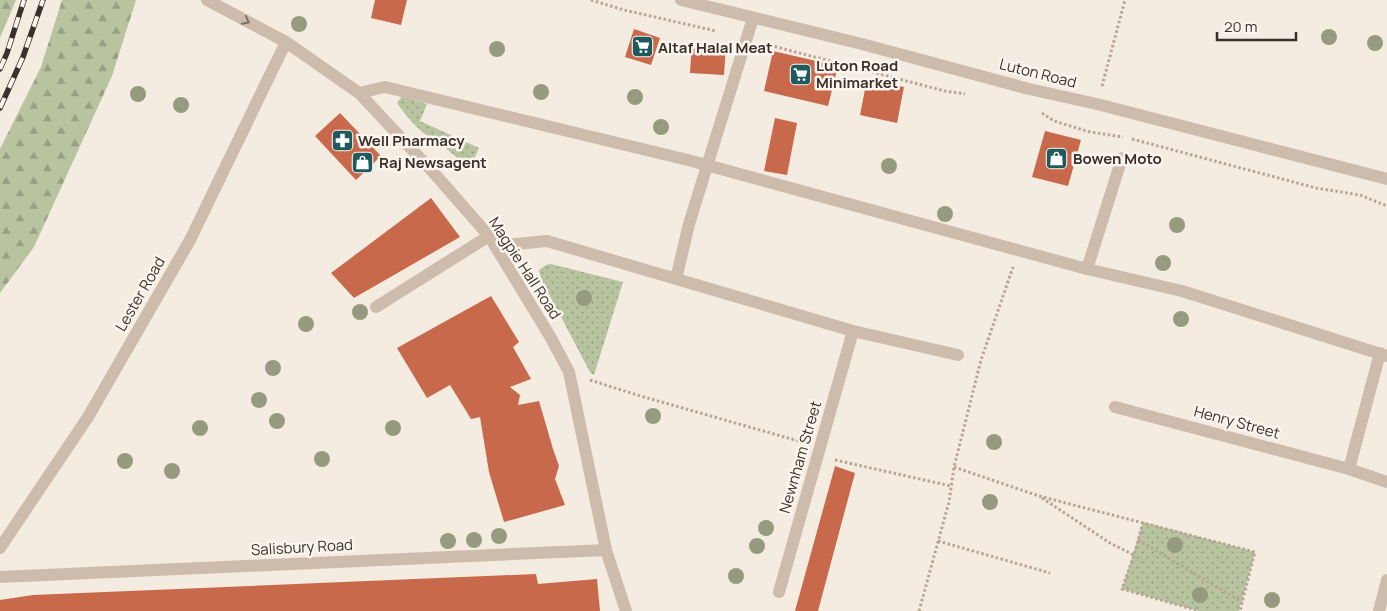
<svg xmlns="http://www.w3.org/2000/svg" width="1387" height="611" viewBox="0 0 1387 611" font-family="Manrope,sans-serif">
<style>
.grass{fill:url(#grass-dots)}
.forest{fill:url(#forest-firs)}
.building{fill:#c8694b}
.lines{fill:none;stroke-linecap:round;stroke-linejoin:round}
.path{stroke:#b9a596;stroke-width:3;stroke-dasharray:2.5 2.5;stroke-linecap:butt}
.service{stroke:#cdbbac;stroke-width:12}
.minor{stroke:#cdbbac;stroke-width:12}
.tertiary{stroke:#cdbbac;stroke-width:12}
.rail-casing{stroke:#3b302b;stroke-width:5.5}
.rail{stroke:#fbf5ee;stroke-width:4;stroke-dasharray:11;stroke-linecap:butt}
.tree{fill:#969b7f}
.oneway{stroke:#7d6f65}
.labels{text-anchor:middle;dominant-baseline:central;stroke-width:5;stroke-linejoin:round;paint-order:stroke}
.poi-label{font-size:15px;font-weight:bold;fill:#3b302b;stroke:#fbf5ee;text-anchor:start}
.street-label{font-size:15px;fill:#3b302b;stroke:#fbf5ee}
</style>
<defs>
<pattern id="grass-dots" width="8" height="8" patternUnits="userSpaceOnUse" patternTransform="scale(1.25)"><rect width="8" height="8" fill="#b8c4a0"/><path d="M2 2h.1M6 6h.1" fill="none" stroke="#97a083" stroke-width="1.8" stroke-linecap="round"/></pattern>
<pattern id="forest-firs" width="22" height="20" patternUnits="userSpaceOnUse" patternTransform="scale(1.25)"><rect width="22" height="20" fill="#b8c4a0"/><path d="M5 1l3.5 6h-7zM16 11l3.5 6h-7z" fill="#97a083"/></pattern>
</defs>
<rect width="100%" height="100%" fill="#f4ebe1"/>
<path class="grass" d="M402,96L427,104L420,121L479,148L469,170C455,152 437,144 420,130C411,122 404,113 397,103Z
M551,264L623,282L594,375L590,372L541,279L539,270L546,265Z
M1143,522L1255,552L1239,611H1199L1122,589Z"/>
<path class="forest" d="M0,0H16L0,38Z
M62,0H136L112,76L34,247L0,293V149L41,67Z"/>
<path class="building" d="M375,0H407L401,25L371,18Z
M634,29L660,38L651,65L625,57Z
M692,43L726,46L724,75L690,73Z
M773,51L838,66L828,106L764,91Z
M867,79L904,87L897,123L860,115Z
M340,113L381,156L356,180L315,136Z
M775,118L797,123L787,175L764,171Z
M1045,131L1081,140L1068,186L1032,177Z
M431,198L460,237L354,298L331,273Z
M491,296L519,342L513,347L531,379L510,387L520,395L518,405L539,401L553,449L559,466L555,479L565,505L504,522L489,472L480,417L471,419L450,385L427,398L397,348Z
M835,466L855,473L818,611H795Z
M536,574L538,584L597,579L600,611H0V600L33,595Z"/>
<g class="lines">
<path class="path" d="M591,0L624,10L716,31
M765,44L945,91L965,94
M1102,86L1125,0
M1042,113L1054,121L1090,132L1123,137
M1132,139L1316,188L1360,195L1387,206
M590,380L637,395L802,442
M835,460L951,486
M954,467L1039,496L1255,552L1240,611
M1042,498L1110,543L1134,555
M1143,522L1134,555L1122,589L1199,611
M1138,540L1242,602
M938,541L1050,573
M919,611L949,502L954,467L981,360L1013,267"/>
<path class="service" d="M359,93L385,87L688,160L1087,269L1182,291L1387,356
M376,307L489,236"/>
<path class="minor" d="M495,246L547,241L853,331L958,355
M1087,269L1122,158
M676,279L689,224L753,18
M1115,407L1349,469L1387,482
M1349,469L1380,353
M0,548L88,417L190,240L286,42
M0,577L606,550
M779,592L853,331
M1379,611L1387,580"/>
<path class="tertiary" d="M207,0L286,42L359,93L433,172L489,236L551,338L569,372L606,550L626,611
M681,0L862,44L1029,89L1097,104L1387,179"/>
<defs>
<path id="rail" d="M0,69L7,53L24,0
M0,108L23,57L43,0"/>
</defs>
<use href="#rail" class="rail-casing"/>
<use href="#rail" class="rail"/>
</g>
<g class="tree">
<circle cx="299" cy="24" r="8"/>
<circle cx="1329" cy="37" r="8"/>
<circle cx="1375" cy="43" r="8"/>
<circle cx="497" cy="49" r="8"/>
<circle cx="541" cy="92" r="8"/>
<circle cx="138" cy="94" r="8"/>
<circle cx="635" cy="97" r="8"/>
<circle cx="181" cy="105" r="8"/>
<circle cx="661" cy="127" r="8"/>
<circle cx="889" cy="166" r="8"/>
<circle cx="945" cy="214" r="8"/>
<circle cx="1177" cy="225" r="8"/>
<circle cx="1163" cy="263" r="8"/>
<circle cx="584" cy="298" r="8"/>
<circle cx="360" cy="312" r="8"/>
<circle cx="1181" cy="319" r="8"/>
<circle cx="306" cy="324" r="8"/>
<circle cx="273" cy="368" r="8"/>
<circle cx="259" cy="400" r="8"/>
<circle cx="653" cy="416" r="8"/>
<circle cx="277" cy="421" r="8"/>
<circle cx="200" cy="428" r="8"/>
<circle cx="393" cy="428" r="8"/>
<circle cx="994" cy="442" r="8"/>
<circle cx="322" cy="459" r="8"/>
<circle cx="125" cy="461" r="8"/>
<circle cx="172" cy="471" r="8"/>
<circle cx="990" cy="502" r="8"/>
<circle cx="766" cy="528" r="8"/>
<circle cx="499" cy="536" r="8"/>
<circle cx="474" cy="540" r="8"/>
<circle cx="448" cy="541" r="8"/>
<circle cx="1175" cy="545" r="8"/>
<circle cx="757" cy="546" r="8"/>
<circle cx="736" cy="576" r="8"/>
<circle cx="1200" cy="595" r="8"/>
<circle cx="1272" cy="600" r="8"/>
</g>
<defs><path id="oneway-chevron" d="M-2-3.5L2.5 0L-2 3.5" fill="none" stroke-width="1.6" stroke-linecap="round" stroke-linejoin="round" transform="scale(1.25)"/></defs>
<use class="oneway" href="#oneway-chevron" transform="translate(246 21) rotate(28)"/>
<defs>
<symbol id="supermarket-square" viewBox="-11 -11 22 22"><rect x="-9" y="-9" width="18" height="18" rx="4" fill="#1f5a5e" stroke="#fbf5ee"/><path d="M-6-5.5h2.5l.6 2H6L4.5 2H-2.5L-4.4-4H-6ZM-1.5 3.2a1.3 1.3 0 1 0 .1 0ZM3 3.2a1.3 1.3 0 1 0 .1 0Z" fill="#fff"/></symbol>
<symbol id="pharmacy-square" viewBox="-11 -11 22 22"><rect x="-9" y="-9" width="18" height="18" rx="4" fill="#1f5a5e" stroke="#fbf5ee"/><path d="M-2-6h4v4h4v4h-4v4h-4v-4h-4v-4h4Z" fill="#fff"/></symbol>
<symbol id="shop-square" viewBox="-11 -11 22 22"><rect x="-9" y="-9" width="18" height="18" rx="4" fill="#1f5a5e" stroke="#fbf5ee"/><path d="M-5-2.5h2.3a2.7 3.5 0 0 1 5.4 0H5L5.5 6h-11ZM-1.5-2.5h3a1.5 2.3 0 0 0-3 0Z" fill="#fff"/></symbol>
</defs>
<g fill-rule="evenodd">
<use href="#supermarket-square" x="630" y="34" width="25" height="25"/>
<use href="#supermarket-square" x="788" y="62" width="25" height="25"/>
<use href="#pharmacy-square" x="330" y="128" width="25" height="25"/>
<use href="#shop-square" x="1044" y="146" width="25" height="25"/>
<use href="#shop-square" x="350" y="150" width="25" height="25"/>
</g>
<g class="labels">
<g class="poi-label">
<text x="658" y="47">Altaf Halal Meat</text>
<text x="816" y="65">Luton Road<tspan x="816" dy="17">Minimarket</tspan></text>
<text x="358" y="140">Well Pharmacy</text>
<text x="1073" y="158">Bowen Moto</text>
<text x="379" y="162">Raj Newsagent</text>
</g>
<g class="street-label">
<text transform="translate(1038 73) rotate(14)">Luton Road</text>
<text transform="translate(525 268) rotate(57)">Magpie Hall Road</text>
<text transform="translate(140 294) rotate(-60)">Lester Road</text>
<text transform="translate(1237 422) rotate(15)">Henry Street</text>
<text transform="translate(800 457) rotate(-74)">Newnham Street</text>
<text transform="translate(302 547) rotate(-3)">Salisbury Road</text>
</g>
</g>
<path d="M1217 32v8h79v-8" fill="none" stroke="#3b302b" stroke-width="2.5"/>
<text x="1224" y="32" font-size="15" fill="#3b302b" stroke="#fbf5ee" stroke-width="4" paint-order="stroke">20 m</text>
</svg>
